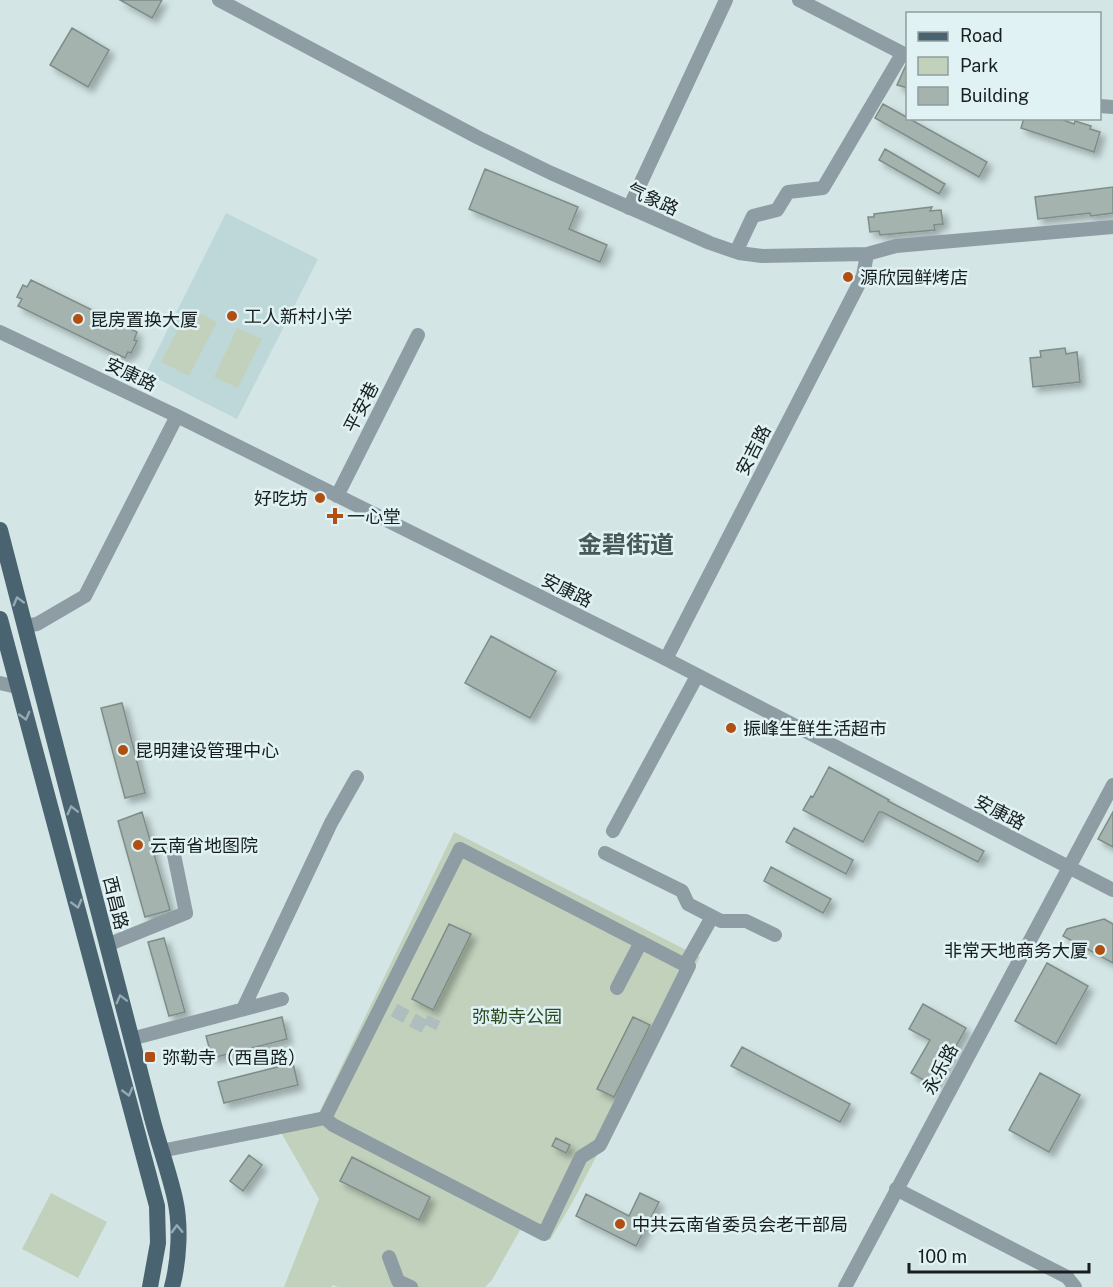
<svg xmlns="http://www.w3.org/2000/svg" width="1113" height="1287" viewBox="0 0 1113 1287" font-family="'Public Sans','Noto Sans SC',sans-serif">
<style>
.built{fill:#bed8da}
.green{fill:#c1d1bc}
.building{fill:#a4b3ad;stroke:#7e8d87;stroke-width:1.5;filter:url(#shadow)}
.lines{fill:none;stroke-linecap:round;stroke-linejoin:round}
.minor-tunnel{stroke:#aebdbd;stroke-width:14;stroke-dasharray:14 7;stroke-linecap:butt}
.minor{stroke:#8e9ca4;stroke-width:14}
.major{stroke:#4a6371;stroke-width:16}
.oneway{stroke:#95aab2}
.poi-dot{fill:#b14f13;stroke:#e0f2f3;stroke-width:2}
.labels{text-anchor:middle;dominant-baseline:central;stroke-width:5;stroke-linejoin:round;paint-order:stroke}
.street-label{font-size:18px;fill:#181e1f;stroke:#e0f2f3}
.poi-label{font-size:18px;fill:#181e1f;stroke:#e0f2f3;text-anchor:start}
.park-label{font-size:18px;fill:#2c4a22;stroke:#e0f2f3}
.district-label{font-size:24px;font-weight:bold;fill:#49595a;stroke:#e0f2f3}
</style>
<defs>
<filter id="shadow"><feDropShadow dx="5" dy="5" stdDeviation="3" flood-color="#0004"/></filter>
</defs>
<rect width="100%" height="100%" fill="#d3e5e5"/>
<path class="built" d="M226,213L318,259L237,419L146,373Z"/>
<path class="green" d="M189,308L217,322L189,376L161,362Z
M237,328L262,339L238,388L214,377Z
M454,832L700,957L572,1203L550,1240L520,1230L492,1280L485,1287H338L333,1285L331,1287H284L319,1199L275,1122L316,1119Z
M51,1193L107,1222L78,1278L22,1249Z"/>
<path class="building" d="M120,0H162L152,18Z
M72,28L109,50L88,87L50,65Z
M906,65H908V88L897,85Z
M883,104L987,162L979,177L875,118Z
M1024,118H1058L1074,124L1075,121L1091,126L1090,129L1100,132L1094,152L1021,128Z
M885,149L945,184L939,194L879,160Z
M485,169L578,207L569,229L607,245L600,262L469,209Z
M1113,187V213L1091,216L1090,213L1038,219L1035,197Z
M932,207L930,211L941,210L943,224L934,225L935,230L880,235L879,231L870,232L868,217H874V214Z
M31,280L137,332L134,340L137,341L131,353L128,352L125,358L18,306L22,299L17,297L23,285L27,287Z
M1065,348L1066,354L1077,352L1080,382L1033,387L1030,358L1041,357L1040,351Z
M491,636L556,671L530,718L465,683Z
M122,703L145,793L125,798L101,708Z
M829,767L889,800L888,801L984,851L978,862L882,812H879L863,842L803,810L811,796L813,797Z
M142,812L170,910L145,917L118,821Z
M1113,812V847L1098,839Z
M794,828L853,860L846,874L786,842Z
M771,867L831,899L823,913L764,881Z
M1104,919L1113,924V963L1063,936L1067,929Z
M449,924L471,934L433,1010L412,999Z
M164,938L185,1012L169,1016L148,942Z
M1047,963L1088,986L1056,1044L1015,1021Z
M923,1004L966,1028L934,1086L911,1073L930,1040L909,1029Z
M282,1017L287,1039L212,1058L206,1036Z
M633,1017L650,1025L614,1097L597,1089Z
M742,1047L850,1104L840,1122L731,1066Z
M293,1063L298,1085L224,1103L218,1082Z
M1040,1073L1080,1095L1049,1152L1009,1130Z
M556,1138L570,1145L566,1153L552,1146Z
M249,1155L262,1165L243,1191L230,1181Z
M352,1157L430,1197L419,1220L340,1181Z
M640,1193L659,1202L636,1246L576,1216L586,1194L629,1216Z"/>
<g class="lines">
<path class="minor-tunnel" d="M394,1010L429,1029L434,1018"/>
<path class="minor" d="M219,0L479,138L551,173L710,243L739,253L762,256L867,254L896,246L1113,227
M799,0L908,56
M1100,106L1113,107
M629,208L726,0
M736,252L753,216L777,210L788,192L823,188L902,54
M0,332L177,416L666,659L1113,890
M337,496L418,335
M25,626L37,624L85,596L177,416
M666,659L863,276L867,254
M0,683L17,687
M613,831L697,676
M605,853L682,891L688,904L721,921H746L775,935
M107,945L186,913L172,845
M617,988L641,942
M243,1009L331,823L357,777
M131,1039L282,999
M325,1118L333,1125L544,1234L581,1157L600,1145L689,966L685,965L712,917
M325,1118L460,849L685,965
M161,1151L325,1118
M896,1189L1067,1277L1075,1287
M389,1257L398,1281L411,1287
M845,1287L1113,785"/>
<path class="major" d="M0,530L152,1118C159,1145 169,1172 175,1199C181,1225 179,1261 172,1287
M0,619L157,1206L158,1243L150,1287"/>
</g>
<defs><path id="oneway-chevron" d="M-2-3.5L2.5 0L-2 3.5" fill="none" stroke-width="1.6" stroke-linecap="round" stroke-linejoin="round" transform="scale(1.5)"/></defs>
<g class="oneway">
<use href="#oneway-chevron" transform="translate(18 601) rotate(-105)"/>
<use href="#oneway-chevron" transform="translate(25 716) rotate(75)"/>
<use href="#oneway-chevron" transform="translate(72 810) rotate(-104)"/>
<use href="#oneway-chevron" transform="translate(77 904) rotate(75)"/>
<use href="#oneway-chevron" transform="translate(121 999) rotate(-104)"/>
<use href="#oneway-chevron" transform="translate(128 1092) rotate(75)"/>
<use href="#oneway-chevron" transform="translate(177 1229) rotate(-92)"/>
</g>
<g class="poi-dot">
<circle cx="848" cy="277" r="6"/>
<circle cx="232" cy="316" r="6"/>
<circle cx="78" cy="319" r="6"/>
<circle cx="320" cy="498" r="6"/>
<path d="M332 507h6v6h6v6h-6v6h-6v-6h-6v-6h6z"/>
<circle cx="731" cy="728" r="6"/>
<circle cx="123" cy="750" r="6"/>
<circle cx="138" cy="845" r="6"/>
<circle cx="1100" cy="950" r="6"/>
<rect x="144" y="1051" width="12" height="12" rx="3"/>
<circle cx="620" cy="1224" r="6"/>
</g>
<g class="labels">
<g class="street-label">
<text transform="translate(653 199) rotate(24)">气象路</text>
<text transform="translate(131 374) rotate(25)">安康路</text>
<text transform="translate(361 407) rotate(-63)">平安巷</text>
<text transform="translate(753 450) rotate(-63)">安吉路</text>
<text transform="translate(567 590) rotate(26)">安康路</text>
<text transform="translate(1000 812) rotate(27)">安康路</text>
<text transform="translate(116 903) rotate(76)">西昌路</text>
<text transform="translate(940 1069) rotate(-62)">永乐路</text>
</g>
<g class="poi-label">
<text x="860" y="277">源欣园鲜烤店</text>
<text x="244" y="316">工人新村小学</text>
<text x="90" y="319">昆房置换大厦</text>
<text x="308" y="498" text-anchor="end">好吃坊</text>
<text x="347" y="516">一心堂</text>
<text x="743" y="728">振峰生鲜生活超市</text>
<text x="135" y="750">昆明建设管理中心</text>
<text x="150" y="845">云南省地图院</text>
<text x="1088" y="950" text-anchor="end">非常天地商务大厦</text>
<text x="162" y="1057">弥勒寺（西昌路）</text>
<text x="632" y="1224">中共云南省委员会老干部局</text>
</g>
<g class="park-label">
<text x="517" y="1016">弥勒寺公园</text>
</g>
<g class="district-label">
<text x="626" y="544">金碧街道</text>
</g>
</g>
<rect x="906" y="12" width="195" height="108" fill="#e0f2f3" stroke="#909d9e" stroke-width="1.5"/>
<rect x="918" y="32" width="30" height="9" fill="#4a6371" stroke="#909d9e" stroke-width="1.5"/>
<text x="960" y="42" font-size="18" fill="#181e1f">Road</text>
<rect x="918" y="57" width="30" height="18" fill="#c1d1bc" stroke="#909d9e" stroke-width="1.5"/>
<text x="960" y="72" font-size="18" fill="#181e1f">Park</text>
<rect x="918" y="87" width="30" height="18" fill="#a4b3ad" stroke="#909d9e" stroke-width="1.5"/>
<text x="960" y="102" font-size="18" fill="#181e1f">Building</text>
<path d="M909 1263v9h180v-9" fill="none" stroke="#181e1f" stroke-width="3"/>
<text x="918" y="1263" font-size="18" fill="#181e1f" stroke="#e0f2f3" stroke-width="4.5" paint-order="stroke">100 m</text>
</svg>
